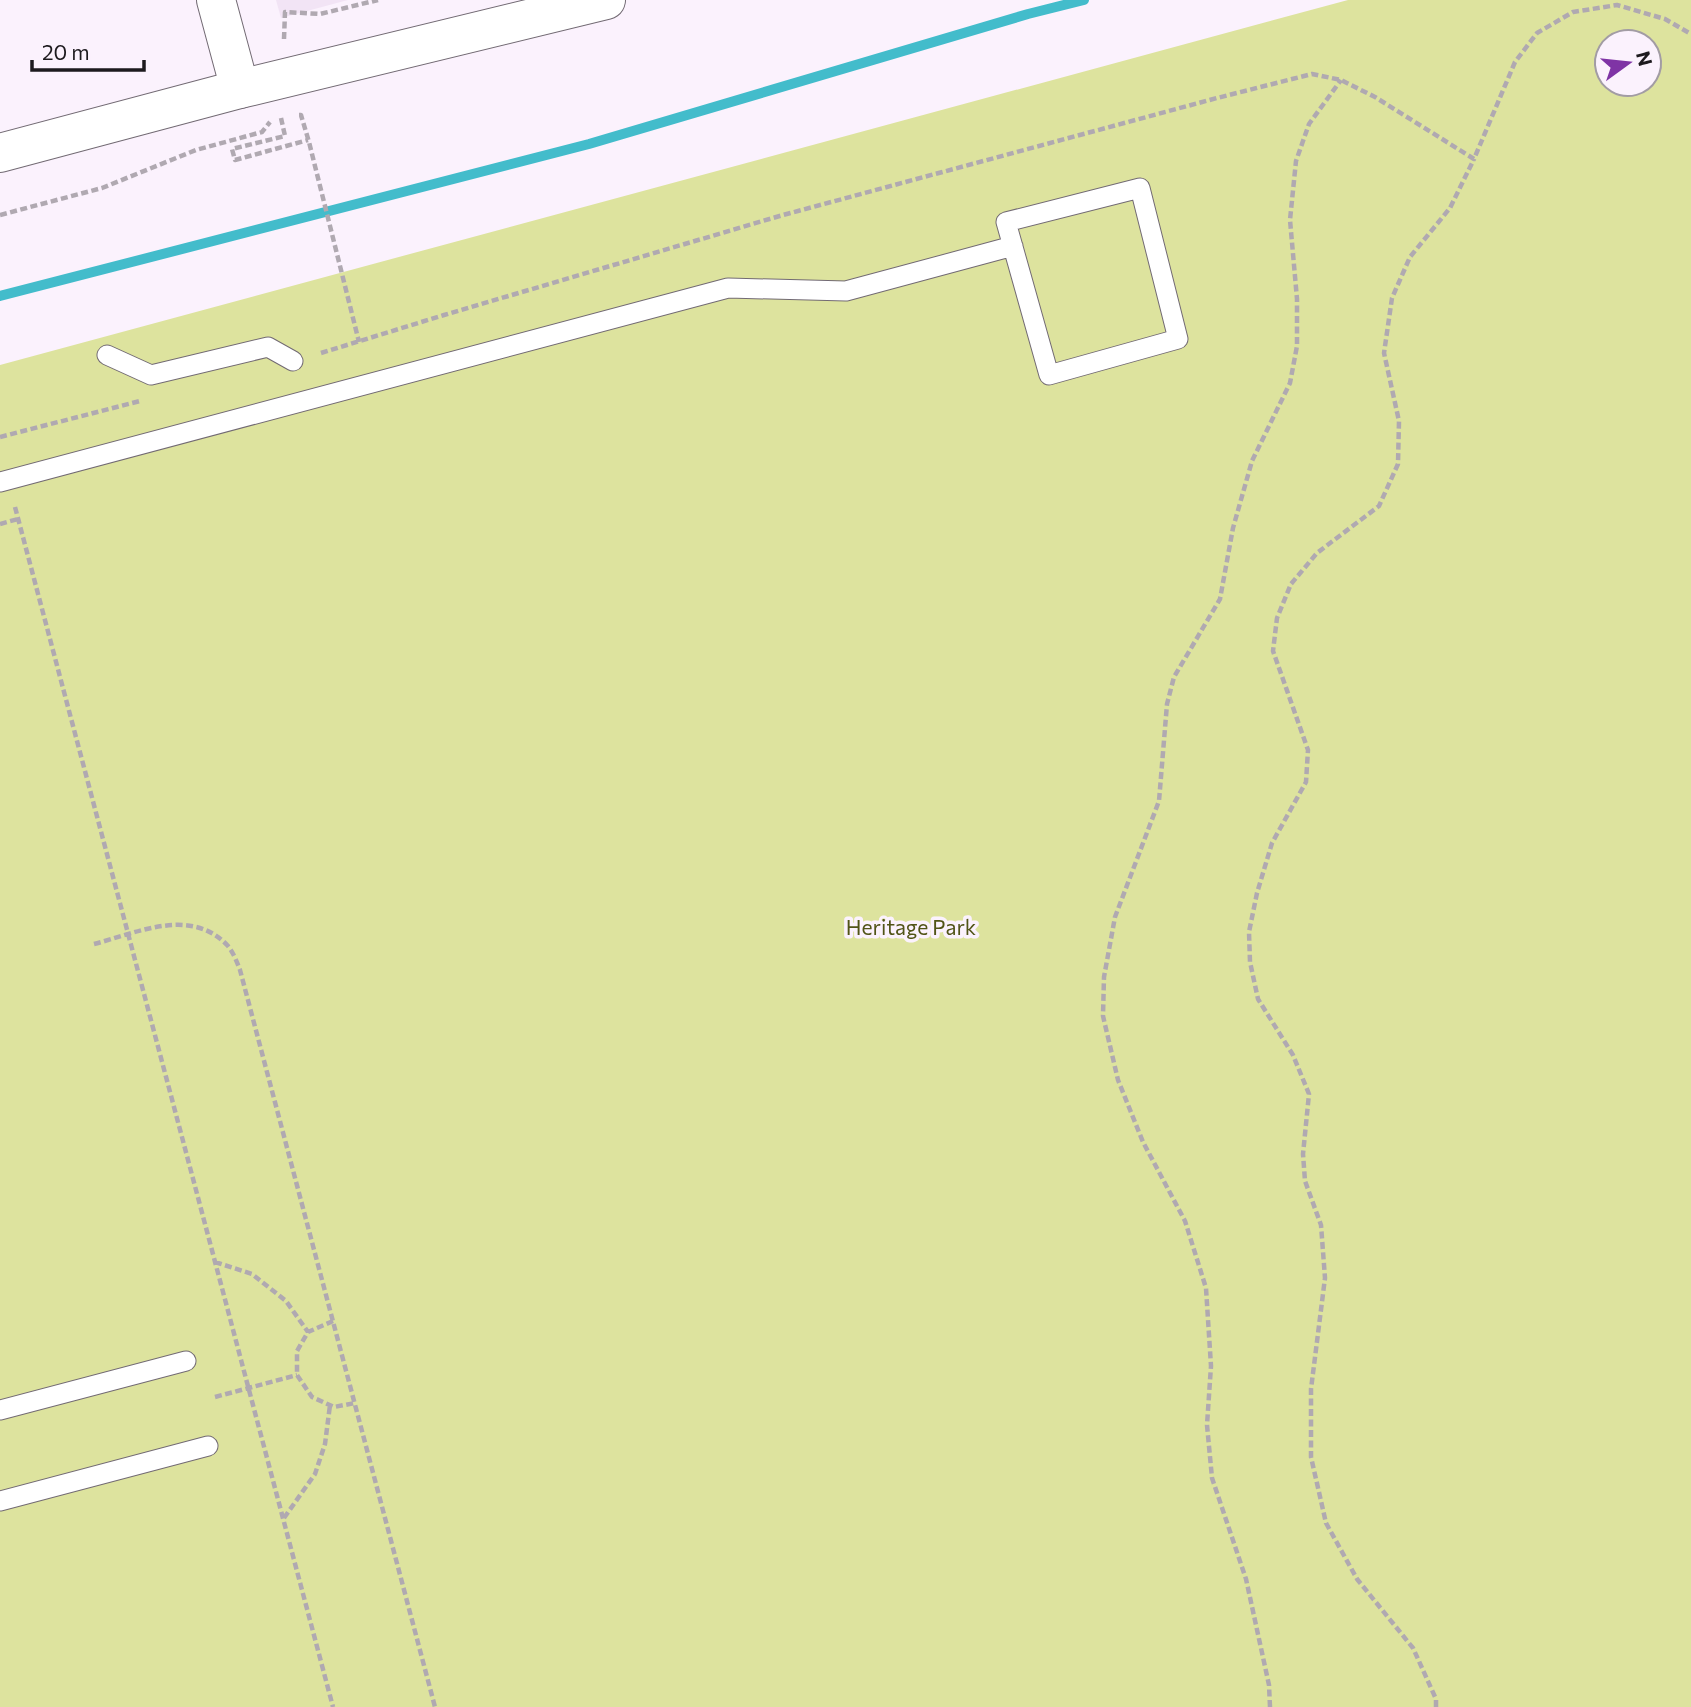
<svg xmlns="http://www.w3.org/2000/svg" width="1691" height="1707" viewBox="0 0 1691 1707" font-family="Commissioner,sans-serif">
<style>
.built{fill:#f2e4f5}
.green{fill:#dde39e;fill-rule:evenodd}
.lines{fill:none;stroke-linecap:round;stroke-linejoin:round}
.stream{stroke:#43bccb;stroke-width:10}
.lane-casing{stroke:#726a73;stroke-width:21}
.street-casing{stroke:#726a73;stroke-width:40}
.secondary-casing{stroke:#726a73;stroke-width:40}
.path{stroke:#b0a9b1;stroke-width:4.5;stroke-dasharray:7 3.5;stroke-linecap:butt}
.lane{stroke:#fff;stroke-width:19}
.street{stroke:#fff;stroke-width:38}
.secondary{stroke:#fff;stroke-width:38}
.labels{text-anchor:middle;dominant-baseline:central;stroke-width:7;stroke-linejoin:round;paint-order:stroke}
.park-label{font-size:21px;fill:#515417;stroke:#fbf2fd}
</style>
<rect width="100%" height="100%" fill="#fbf2fd"/>
<path class="built" d="M276,0H348L281,18Z"/>
<path class="green" d="M1348,0H1691V1707H0V365ZM1607,42H1649V84H1607Z"/>
<g class="lines">
<path class="stream" d="M0,296L589,144L1028,14L1084,0"/>
<defs>
<path id="lane" d="M1140,188L1178,339L1049,375L1006,222Z
M107,355L151,375L268,347L293,361
M0,482L728,288L846,291L1013,246
M0,1410L186,1361
M0,1501L208,1446"/>
<path id="street" d="M216,0L240,89"/>
<path id="secondary" d="M0,153L240,89L606,0"/>
</defs>
<use href="#lane" class="lane-casing"/>
<use href="#street" class="street-casing"/>
<use href="#secondary" class="secondary-casing"/>
<path class="path" d="M284,39L285,12L320,14L378,0
M299,115H301L309,142L359,342
M281,118L285,136L232,149L235,160L308,140
M0,215L102,188L196,150L262,132L270,122
M321,353L444,315L783,215L1217,98L1312,74L1341,80L1375,97L1474,159L1515,62L1537,33L1573,12L1617,5L1665,19L1691,34
M0,437L140,401
M15,507L333,1707
M0,524L18,519
M94,944C137,933 191,906 228,946C233,952 237,962 240,970L435,1707
M215,1262L252,1274L286,1301L308,1332
M333,1321L308,1332L297,1351V1375L312,1397L334,1407L355,1403
M215,1397L297,1375
M284,1518L315,1474L325,1444L330,1405
M1270,1707L1269,1685L1246,1579L1212,1478L1207,1425L1211,1366L1206,1288L1185,1221L1143,1142L1118,1080L1103,1016L1104,977L1115,917L1159,801L1167,704L1174,677L1220,599L1233,528L1252,461L1290,383L1297,346V299L1290,220L1296,161L1309,124L1341,80
M1436,1707V1699L1413,1648L1357,1579L1326,1523L1311,1457V1389L1325,1278L1321,1225L1305,1181L1303,1154L1309,1094L1293,1055L1258,999L1250,962L1249,932L1257,893L1272,843L1306,782L1308,750L1273,651L1277,618L1291,584L1317,553L1379,506L1398,464L1399,421L1384,353L1392,298L1410,257L1450,208L1474,159"/>
<use href="#lane" class="lane"/>
<use href="#street" class="street"/>
<use href="#secondary" class="secondary"/>
</g>
<g class="labels">
<g class="park-label">
<text x="911" y="926">Heritage Park</text>
</g>
</g>
<g transform="translate(1628 63) rotate(75)"><circle r="33" fill="#fbf2fd" stroke="#a29ca4" stroke-width="2"/>
<path d="M0-5L12 26L0 18L-12 26Z" fill="#7f34a5"/>
<text y="-10" font-size="19" font-weight="bold" text-anchor="middle" fill="#1d1a1e">N</text>
</g>
<path d="M32 60v10h112v-10" fill="none" stroke="#1d1a1e" stroke-width="3.5"/>
<text x="42" y="60" font-size="21" fill="#1d1a1e" stroke="#fbf2fd" stroke-width="5" paint-order="stroke">20 m</text>
</svg>
